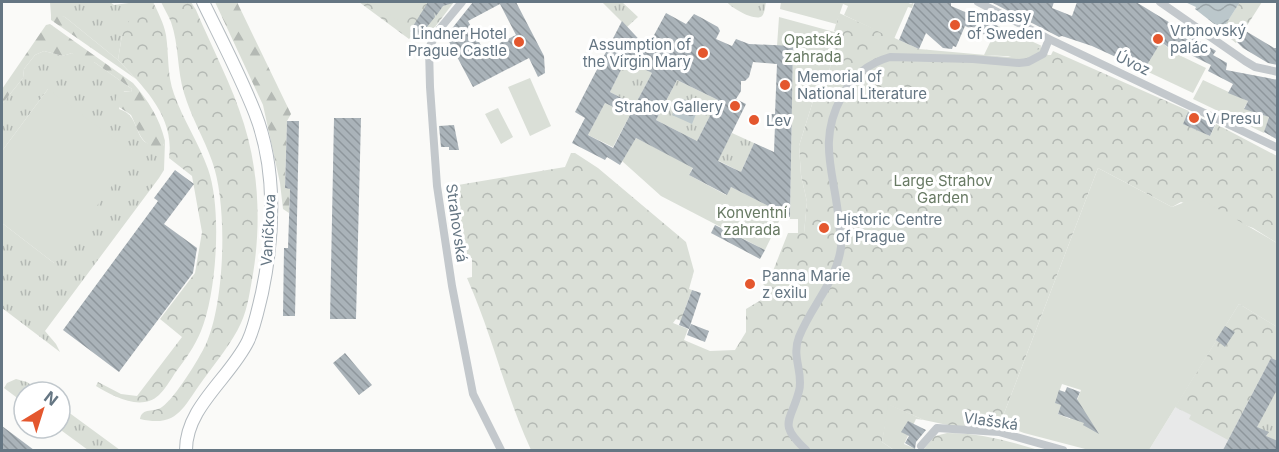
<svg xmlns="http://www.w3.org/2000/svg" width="1279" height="452" viewBox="0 0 1279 452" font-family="Inter,sans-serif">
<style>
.built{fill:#e8e9e9}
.grass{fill:url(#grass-tufts)}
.forest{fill:url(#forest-firs)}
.park{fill:url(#park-crowns)}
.garden{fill:#dadfd7;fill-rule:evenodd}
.water{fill:url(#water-waves)}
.building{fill:url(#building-back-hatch);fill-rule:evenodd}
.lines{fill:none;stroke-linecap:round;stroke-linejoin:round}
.secondary-casing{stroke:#b3babf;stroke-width:14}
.street{stroke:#c3c8cc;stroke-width:8}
.secondary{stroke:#fff;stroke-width:12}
.poi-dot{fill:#e4572e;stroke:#fff;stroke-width:2}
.labels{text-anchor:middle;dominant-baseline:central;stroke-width:6;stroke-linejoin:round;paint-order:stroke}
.poi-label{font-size:15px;fill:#657683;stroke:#fff;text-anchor:start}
.park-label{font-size:15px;fill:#687a64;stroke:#fff}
.street-label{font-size:15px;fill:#657683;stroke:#fff}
</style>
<defs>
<pattern id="grass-tufts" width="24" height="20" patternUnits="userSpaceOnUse" patternTransform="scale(1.5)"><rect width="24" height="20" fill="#dadfd7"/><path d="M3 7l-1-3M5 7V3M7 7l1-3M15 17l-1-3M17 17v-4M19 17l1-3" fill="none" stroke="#b4b9b4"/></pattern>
<pattern id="forest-firs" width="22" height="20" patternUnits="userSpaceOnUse" patternTransform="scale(1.5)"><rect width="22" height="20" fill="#dadfd7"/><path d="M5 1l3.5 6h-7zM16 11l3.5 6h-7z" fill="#b4b9b4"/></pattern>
<pattern id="park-crowns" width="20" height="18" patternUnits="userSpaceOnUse" patternTransform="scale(1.5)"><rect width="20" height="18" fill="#dadfd7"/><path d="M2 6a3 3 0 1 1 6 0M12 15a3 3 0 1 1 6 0" fill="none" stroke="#b4b9b4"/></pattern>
<pattern id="water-waves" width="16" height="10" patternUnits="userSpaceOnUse" patternTransform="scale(1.5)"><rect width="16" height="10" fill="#bbc7cb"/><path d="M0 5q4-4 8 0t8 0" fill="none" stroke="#9ca6aa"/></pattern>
<pattern id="building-back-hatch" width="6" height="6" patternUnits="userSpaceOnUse" patternTransform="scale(1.5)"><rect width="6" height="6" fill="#aab3b9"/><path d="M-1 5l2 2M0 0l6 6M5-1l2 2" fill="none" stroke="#8e969c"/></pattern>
</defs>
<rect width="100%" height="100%" fill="#fafaf8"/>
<path class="built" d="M1239,304L1277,327V450H1149Z"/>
<path class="grass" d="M50,2H110L114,5L136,2L143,14L122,35L118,60L65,17L51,15Z
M602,2H622L638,17L627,27Z
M727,2H766C765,6 765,13 762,16C756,22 731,8 727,2Z
M44,51L63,56L72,53L86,62H94L132,89L131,92L124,91L119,109C145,117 129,148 163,146L165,141L164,170L159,178L45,331L56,344L60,352L2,308V223L54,263L48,89L2,151V104L23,78L24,69L35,55Z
M626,60L652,73L635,105L610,92Z
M677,80L718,100L697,141L656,120Z
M732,133L754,143L741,172L717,160Z
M16,379L27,382L41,392H24V403L4,388L7,383Z
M1277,388V442L1266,437L1268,433L1257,427Z
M60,406L120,450H88L58,428H60Z"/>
<path class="forest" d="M215,2H237L291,114L287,121L285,188L290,189L289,213L283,209L280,183L263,105Z
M57,14L65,17L118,60L136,79L51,20V15Z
M50,24L133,83C148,100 160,119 165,141L163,146L156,148C139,143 138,128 131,115C121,107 110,106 119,91L131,92L132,89L94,62H80L72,53L63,56L44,51L35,55L24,69L23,78L2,104V89L46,25Z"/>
<path class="park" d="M135,2H153C158,12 164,24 166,35C169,55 167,75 174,94C183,120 199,143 208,169C222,208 217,292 201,331C195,346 185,360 175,373C170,381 165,389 159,395C141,412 113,396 96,386L98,382L121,394L137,396L182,337L160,319L195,273L202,232L192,176L169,158C175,117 144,87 118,60L122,35L130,19L142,14Z
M161,2H191L196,10C212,48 232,85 244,124C259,172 261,225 253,274C250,290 248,308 241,323C232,343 216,362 203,380C183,407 178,428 140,419C142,407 154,413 162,407C175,398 199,359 206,344C225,302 228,204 212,161C204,138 191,117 184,93C177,70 179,45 171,22C168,15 164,8 161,2Z
M359,2H454L435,27L418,38L413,35L409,39Z
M1240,2H1262L1236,43L1221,31Z
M839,13L919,49L1008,57L1041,47L1048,55H1051L1053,51L1189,111L1184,124L1210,136L1216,124L1277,156V243L1253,228L1181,202L1172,207L1098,168L1000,424H990L987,429H966L924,420L889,405L882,442L894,450H531C505,394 492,334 467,278L472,277V258L463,257L457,222L458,185L565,167L571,153H575L598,168L686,242L694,271L689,289L692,290L684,311L693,315L690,324L676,319L673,323L688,329L684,340L710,351L735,350L746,332V309L766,297L768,289L763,284L773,271L788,233H804L807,202L801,175L799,146L813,101L829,72L838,34L834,31Z
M1239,304L1277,327V361L1271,358L1228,440L1189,419L1191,415L1175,407Z
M947,433C978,433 1005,440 1035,449V450H923L935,436Z"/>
<path class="garden" d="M373,2H421L404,25Z
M781,2H906L911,4L914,2L912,8L908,7L894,39L844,15L848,6L843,4L836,24L780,9Z
M779,17L838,33L829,72L813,101L799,146L801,175L807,202L804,233H798V219H790L793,47L777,46Z
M998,26L1042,46L1022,57L984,55Z
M1161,42L1175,53L1206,68L1193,93L1144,70Z
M530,78L551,126L530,136L508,87Z
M1203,80L1248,101L1244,108L1269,117L1264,133L1193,99Z
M48,89L135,155L54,263L2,223V151Z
M605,103L630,115L613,147L588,135Z
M498,108L513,137L501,144L485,114Z
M636,138L693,167L689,175L726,195L731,187L783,213L765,250L661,196L622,161Z
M1098,168L1172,207L1190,200L1206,202L1277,243V327L1239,304L1149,450H1089L1024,433L1000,424ZM1062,384L1081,390L1070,419L1058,414L1063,400L1057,398Z
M888,404L924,420L916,419L904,444L916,449L915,450H894L882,442Z"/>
<path class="water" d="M1185,2H1240L1222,30L1195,9L1196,7Z
M679,98L700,104L692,124L672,115Z"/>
<path class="building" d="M428,2L453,3L443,6L436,16L434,12L435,17L418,38L410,31Z
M473,2H516L544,56L545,73L538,77L529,58L473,87L446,36ZM500,4L516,35L484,51L468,21Z
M915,2H947L951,3V6L998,26L992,38L965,26L956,47L953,46L952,49L943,48L926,33L919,49L899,40Z
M991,2H1054L1052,8L1072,16L1077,2H1136L1216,51L1213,55L1227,63L1226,70L1278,80V140L1264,132L1269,117L1244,109L1248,101L1228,93L1233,84L1208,71L1211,65L1177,48L1175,52L1161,42L1144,70L1092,46L1062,36L1059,37Z
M666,13L686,24L694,14L700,17L718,27L720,31L716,39L732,46L736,39L749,44L793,46L790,217L731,187L727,195L689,175L693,168L636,138L620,165L607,157L605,160L572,143L585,118L575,112L622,21L647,48ZM626,60L652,73L635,105L610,92ZM753,62L777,64L775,114H770V125H775L774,152L754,143L741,172L718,161L746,104L736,99L741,91V81H745L749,77ZM677,80L718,100L697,141L656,120ZM605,103L630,115L613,148L588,135Z
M1244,30L1274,48H1278V65L1268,63L1243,48L1237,42Z
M1188,112L1215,125L1210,136L1183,124Z
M334,118H361L356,319H330Z
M287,121H299L295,316H283L284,248H288L290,189L285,188Z
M454,125L459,150H449V147H441L439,126Z
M175,170L194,184L164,224L197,248L193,273L119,372L63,330L158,201L154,198Z
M715,225L765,250L760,259L711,233Z
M692,290L701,293L689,329L679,325Z
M691,324L709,331L705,342L687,335Z
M1225,326L1235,332L1225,347L1216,340Z
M345,353L372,385L359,395L333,363Z
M1271,358L1278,361V388L1257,427L1269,432L1266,436L1278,441V450H1223Z
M1067,387L1080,392L1077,399L1099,434L1083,425L1084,423L1058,414L1061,405L1055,403L1059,390L1065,392Z
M908,421L926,430L916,442L915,449L905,443L909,436L901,432Z
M2,426L34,450H2Z"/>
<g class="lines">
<defs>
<path id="secondary" d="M186,450C186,407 230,378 248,341C255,326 258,309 262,293C274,236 277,169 255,113C240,75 221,39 203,2"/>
</defs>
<use href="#secondary" class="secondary-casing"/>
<path class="street" d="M462,2L437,32L429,48L430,87L437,186L452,286L473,394L501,450
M978,2L1049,39L1278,148
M1160,2L1245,61L1255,67L1278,72
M921,446L937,428L999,432L1063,450
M806,450C777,423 791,422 799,391C804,373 791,357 799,337C811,306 837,281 841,247C841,240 840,231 839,224C836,176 816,143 842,96C852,77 869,63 890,57L973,59L1019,63L1028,62L1043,54L1049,39"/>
<use href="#secondary" class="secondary"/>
</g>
<g class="poi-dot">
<circle cx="955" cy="25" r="6"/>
<circle cx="1158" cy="39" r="6"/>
<circle cx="519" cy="42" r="6"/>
<circle cx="703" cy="53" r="6"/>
<circle cx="785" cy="85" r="6"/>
<circle cx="735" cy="106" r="6"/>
<circle cx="1194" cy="118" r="6"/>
<circle cx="754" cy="120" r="6"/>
<circle cx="824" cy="228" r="6"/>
<circle cx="750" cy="284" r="6"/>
</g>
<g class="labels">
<g class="poi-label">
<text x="967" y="16">Embassy<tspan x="967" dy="17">of Sweden</tspan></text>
<text x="1170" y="30">Vrbnovský<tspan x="1170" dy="17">palác</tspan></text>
<text x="507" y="33" text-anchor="end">Lindner Hotel<tspan x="507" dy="17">Prague Castle</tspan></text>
<text x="691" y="44" text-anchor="end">Assumption of<tspan x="691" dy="17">the Virgin Mary</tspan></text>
<text x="797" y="76">Memorial of<tspan x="797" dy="17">National Literature</tspan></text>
<text x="723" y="106" text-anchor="end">Strahov Gallery</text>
<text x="1206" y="118">V Presu</text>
<text x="766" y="120">Lev</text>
<text x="836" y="219">Historic Centre<tspan x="836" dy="17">of Prague</tspan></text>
<text x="762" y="275">Panna Marie<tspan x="762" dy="17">z exilu</tspan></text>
</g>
<g class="park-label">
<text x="813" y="39">Opatská<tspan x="813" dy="17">zahrada</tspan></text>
<text x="943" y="180">Large Strahov<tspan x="943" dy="17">Garden</tspan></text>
<text x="752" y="212">Konventní<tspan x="752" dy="17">zahrada</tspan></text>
</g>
<g class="street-label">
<text transform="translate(1133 63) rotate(26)">Úvoz</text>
<text transform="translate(457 223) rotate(82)">Strahovská</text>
<text transform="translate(268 230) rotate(-87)">Vaníčkova</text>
<text transform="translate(991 421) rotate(8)">Vlašská</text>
</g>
</g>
<rect width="1279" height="452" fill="none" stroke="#657683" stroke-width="6"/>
<g transform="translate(42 410) rotate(38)"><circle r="28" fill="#ffffff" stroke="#c1c8cd" stroke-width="1.5"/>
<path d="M0-4.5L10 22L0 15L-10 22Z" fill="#e4572e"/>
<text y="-9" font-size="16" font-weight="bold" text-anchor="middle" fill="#657683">N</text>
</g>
</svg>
